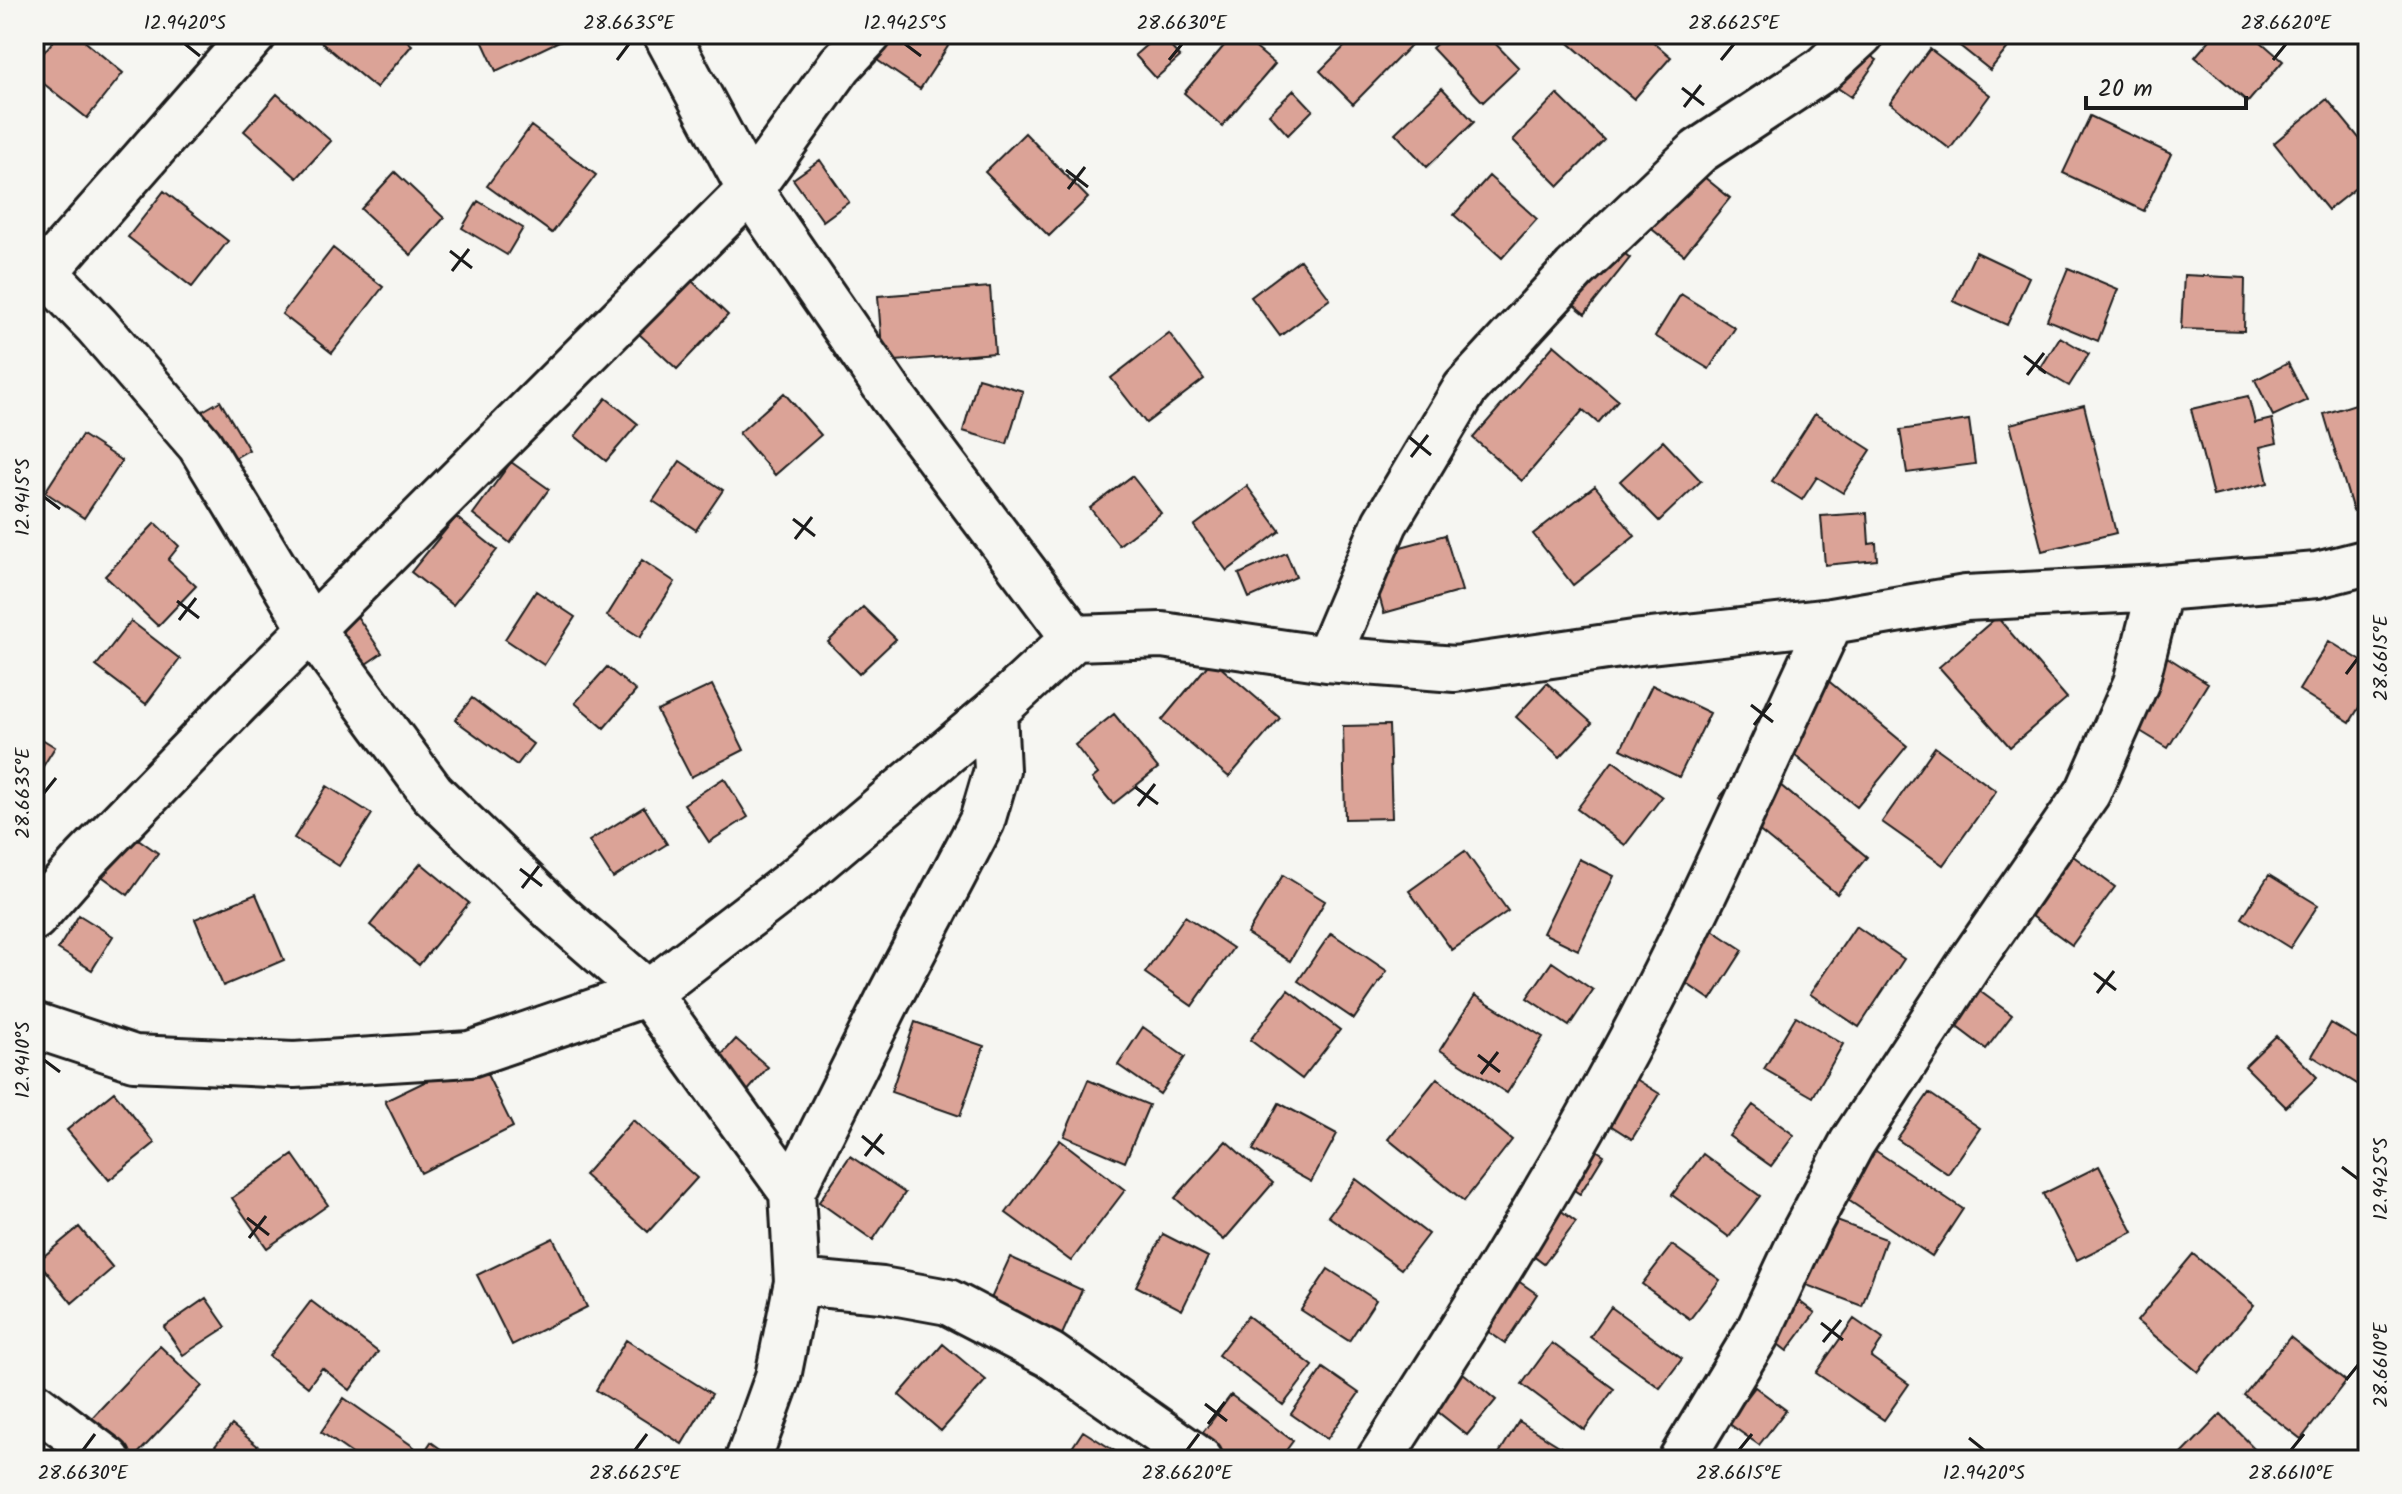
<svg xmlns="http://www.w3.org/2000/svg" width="2402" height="1494" viewBox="0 0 2402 1494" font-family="Kalam,sans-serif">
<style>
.building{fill:#dba397;stroke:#1c1c1c;stroke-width:2}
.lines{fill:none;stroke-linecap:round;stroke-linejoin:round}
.street-casing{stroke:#1c1c1c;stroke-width:50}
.street{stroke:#f6f6f2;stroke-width:44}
.ticks{fill:none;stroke:#1c1c1c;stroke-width:3}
.neatline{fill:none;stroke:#1c1c1c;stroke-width:3}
.ticks-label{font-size:20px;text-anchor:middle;fill:#1c1c1c}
</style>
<rect width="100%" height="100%" fill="#f6f6f2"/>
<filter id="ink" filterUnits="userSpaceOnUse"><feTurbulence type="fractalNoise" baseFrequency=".0125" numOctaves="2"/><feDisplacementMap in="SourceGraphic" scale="16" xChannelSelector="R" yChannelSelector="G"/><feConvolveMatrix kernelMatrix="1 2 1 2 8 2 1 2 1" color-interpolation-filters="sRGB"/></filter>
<g filter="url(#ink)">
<path class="building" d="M59,34H76L123,73L87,118L34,76V64Z
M311,34H399L412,45L376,88Z
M479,34H574L496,71Z
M881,34H956L920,89L868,54Z
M1159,34L1180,57L1156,78L1135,55Z
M1234,34H1239L1275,64L1222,126L1184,93Z
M1357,34H1399L1411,45L1353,104L1320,71Z
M1447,34H1486L1519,68L1483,102L1432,48Z
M1566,34H1644L1671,57L1634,99L1563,38Z
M1945,34H2019L1990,70Z
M2215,34H2252L2283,61L2248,102L2195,57Z
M1843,37L1877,60L1851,97L1817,74Z
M1930,49L1990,95L1950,149L1890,103Z
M1442,88L1474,122L1427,167L1395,133Z
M1294,90L1313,110L1288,135L1269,114Z
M277,94L331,141L297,178L244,131Z
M1557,94L1604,140L1559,186L1513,140Z
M2327,99L2368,149V178L2328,210L2274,143Z
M2090,116L2171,154L2144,211L2063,173Z
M531,126L596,175L552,233L487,186Z
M1025,133L1088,198L1049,236L985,172Z
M820,160L849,202L823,221L793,179Z
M1683,160L1730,198L1684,255L1637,217Z
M395,172L444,218L411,255L361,209Z
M1489,176L1537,219L1502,258L1454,215Z
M164,191L228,241L192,287L128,237Z
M478,201L523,228L507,255L462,228Z
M1597,231L1630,258L1585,314L1552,287Z
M333,248L383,287L332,353L282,314Z
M1976,252L2029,277L2007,325L1953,301Z
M1300,260L1330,299L1280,336L1251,297Z
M675,265L728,315L677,369L624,320Z
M2068,268L2118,289L2098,341L2047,320Z
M2184,275L2245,278L2244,331L2181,329Z
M990,287L995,353L883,362L878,296Z
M1681,294L1735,328L1709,369L1655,336Z
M1169,333L1204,379L1146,423L1111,378Z
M2060,337L2089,354L2069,386L2040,369Z
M1554,345L1618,400L1598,423L1583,410L1522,481L1473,438Z
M2288,363L2307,400L2273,416L2255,380Z
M978,378L1023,391L1007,444L963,431Z
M784,393L821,435L775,475L739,433Z
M2248,396L2255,423L2272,419L2277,443L2260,447L2268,483L2213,496L2191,409Z
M606,398L638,424L606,461L575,436Z
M2368,400V506L2353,511L2324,414Z
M220,401L249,450L203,476L175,427Z
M2084,405L2116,533L2042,551L2010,424Z
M1815,414L1871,450L1843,493L1817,477L1802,500L1772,481Z
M1969,420L1975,464L1907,473L1900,430Z
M82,435L122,461L84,518L45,492Z
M1663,441L1701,481L1659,521L1620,481Z
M680,461L723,490L696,530L653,501Z
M511,462L549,489L510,543L473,514Z
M1132,476L1161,513L1119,545L1090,508Z
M1247,486L1280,531L1227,571L1194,526Z
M1595,486L1635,536L1573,585L1533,534Z
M1867,513L1869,544L1876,543L1877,560L1825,565L1821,516Z
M456,517L497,550L453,605L411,572Z
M155,523L179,546L168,560L196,586L158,626L105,576Z
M1445,535L1462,591L1384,613L1368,556Z
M1286,553L1296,577L1249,598L1239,574Z
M642,560L675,582L640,637L607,616Z
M536,591L575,617L544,665L505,639Z
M348,603L382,653L335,685L301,634Z
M863,607L896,639L859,674L828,642Z
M1997,617L2067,698L2010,747L1939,667Z
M131,621L180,659L146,704L96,666Z
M2329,641L2368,665V693L2350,722L2299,690Z
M2153,648L2208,683L2168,748L2112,714Z
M1212,660L1280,718L1229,777L1162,720Z
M607,667L636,691L604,728L575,703Z
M1814,669L1907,746L1857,807L1764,730Z
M1547,683L1592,723L1560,757L1516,717Z
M712,685L744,750L691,777L657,711Z
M1652,685L1710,713L1679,777L1621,749Z
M472,698L533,744L517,765L455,720Z
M1114,714L1158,768L1113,804L1092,779L1098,774L1075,745Z
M1389,725L1392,818L1345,819L1343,726Z
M34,734L55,747L34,781Z
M1935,747L1996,791L1943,865L1882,822Z
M1613,761L1662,797L1625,845L1577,809Z
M1751,761L1867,857L1837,894L1719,798Z
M724,778L748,817L709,842L684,804Z
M327,786L372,814L339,866L294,838Z
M644,807L667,844L613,878L589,841Z
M114,822L158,853L128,895L85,864Z
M2065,850L2115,887L2072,945L2021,908Z
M1465,851L1508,911L1452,950L1409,891Z
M1579,859L1614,876L1578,950L1543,933Z
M421,863L469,903L419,965L370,925Z
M1283,875L1325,901L1290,961L1247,934Z
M2269,875L2318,905L2290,948L2242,918Z
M256,894L284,960L223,986L195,919Z
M1682,910L1743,950L1711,1000L1650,959Z
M79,915L113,936L92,970L58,949Z
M1185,916L1233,948L1192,1006L1145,973Z
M1856,926L1904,959L1859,1027L1810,994Z
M1331,933L1387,971L1354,1019L1298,981Z
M1552,962L1593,990L1569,1026L1527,998Z
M1970,984L2012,1015L1986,1049L1945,1018Z
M1288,990L1340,1030L1302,1079L1250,1040Z
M1475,995L1543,1037L1507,1093L1440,1050Z
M1796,1016L1843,1044L1813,1097L1764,1069Z
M915,1022L984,1046L960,1116L891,1092Z
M2331,1023L2368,1045V1070L2359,1085L2312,1056Z
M1143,1027L1185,1057L1160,1094L1118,1065Z
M2276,1036L2317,1077L2286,1107L2245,1066Z
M736,1039L768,1067L741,1099L708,1070Z
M478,1056L513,1127L421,1173L385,1101Z
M1599,1056L1660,1094L1632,1139L1571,1100Z
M1437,1078L1512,1140L1464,1201L1388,1139Z
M1088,1080L1149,1105L1125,1162L1064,1136Z
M114,1092L155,1143L109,1180L67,1130Z
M1929,1093L1980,1128L1948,1174L1897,1139Z
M1279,1103L1337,1134L1311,1182L1253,1150Z
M1753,1105L1794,1135L1771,1166L1729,1136Z
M633,1120L697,1178L648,1232L584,1175Z
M1559,1127L1604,1155L1580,1194L1535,1164Z
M1852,1135L1963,1209L1932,1256L1821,1182Z
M1060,1140L1125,1190L1071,1261L1006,1213Z
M1226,1141L1273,1183L1224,1240L1175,1198Z
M1703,1154L1760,1196L1729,1237L1672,1195Z
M293,1155L328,1205L267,1248L232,1198Z
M850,1156L905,1193L873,1240L819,1202Z
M2099,1166L2133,1232L2077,1260L2043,1194Z
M1356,1179L1428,1234L1401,1269L1328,1216Z
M1527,1185L1576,1222L1544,1264L1495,1228Z
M1804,1209L1886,1239L1862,1306L1780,1275Z
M79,1227L113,1268L72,1303L38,1261Z
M1163,1234L1208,1257L1182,1310L1136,1286Z
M553,1238L587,1307L512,1345L477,1275Z
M1672,1245L1720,1280L1690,1319L1642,1284Z
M2193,1254L2254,1305L2198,1372L2137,1321Z
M1010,1257L1082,1290L1061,1337L989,1303Z
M1485,1258L1537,1294L1505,1343L1452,1307Z
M1328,1269L1376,1300L1349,1341L1301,1310Z
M1768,1278L1815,1313L1787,1351L1740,1315Z
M206,1298L226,1327L183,1355L164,1327Z
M311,1301L378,1352L350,1390L322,1368L308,1387L269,1356Z
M1611,1307L1682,1359L1660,1388L1590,1337Z
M1248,1316L1313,1366L1283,1405L1218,1355Z
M1854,1319L1883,1339L1871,1357L1909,1384L1884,1420L1816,1373Z
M2290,1337L2346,1381L2301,1439L2244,1395Z
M626,1340L712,1394L682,1444L596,1390Z
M1552,1343L1614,1389L1584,1430L1522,1384Z
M943,1344L986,1380L941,1431L899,1395Z
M160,1346L202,1386L132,1460H125L86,1424Z
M1323,1368L1359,1393L1327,1439L1291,1414Z
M1457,1368L1496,1400L1467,1435L1428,1404Z
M1755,1387L1786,1410L1759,1445L1728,1423Z
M1231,1395L1293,1441L1279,1460H1219L1195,1443Z
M344,1398L414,1447L404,1460H361L321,1432Z
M2221,1414L2266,1460H2176Z
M1519,1421L1580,1459L1579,1460H1495Z
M232,1425L271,1457L268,1460H204Z
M1083,1431L1129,1460H1064Z
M431,1442L456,1460H419Z"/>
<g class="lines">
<defs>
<path id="street" d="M666,34L750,190L892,396L1074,638
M45,272L97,326L200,445L312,630L432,793L555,912L648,993L792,1192L797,1282L778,1377L748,1460
M34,273L45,272L254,34
M1327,659L1385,523L1465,389L1575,269L1699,151L1822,70L1861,34
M34,918L85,860L237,703L750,190L840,65L869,34
M34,1025L134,1058L294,1065L470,1054L648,993L800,876L994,712L1074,638L1162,635L1327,659L1455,669L1641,642L1831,621L1966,598L2160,588L2317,575L2368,562
M792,1192L892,992L982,821L997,770L994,712
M797,1282L882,1290L948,1302L1050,1355L1200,1460
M34,1404L108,1460
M1379,1460C1465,1326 1550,1191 1625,1051C1700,911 1763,765 1831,621
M1681,1460L1758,1332L1805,1231L1852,1143L1972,960L2088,792L2136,683L2160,588"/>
</defs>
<use href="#street" class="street-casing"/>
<use href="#street" class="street"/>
</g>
</g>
<path class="ticks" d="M185,44L200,56M905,44L921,56M617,60L629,44M1169,60L1182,44M1721,60L1734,44M2273,60L2286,44M1682,88L1704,105M1684,107L1701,85M1066,170L1088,187M1068,189L1085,167M450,251L472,268M452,271L469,249M2024,356L2046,373M2027,375L2044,353M1409,437L1431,455M1411,457L1428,435M44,497L60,509M793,519L815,536M795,539L812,517M177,601L199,618M179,620L196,598M2346,674L2358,658M1751,705L1773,722M1754,725L1771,703M1135,787L1158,804M44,793L56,778M1138,806L1155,784M520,869L542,886M522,888L539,866M2094,973L2116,990M2097,993L2114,971M1478,1055L1500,1072M44,1060L60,1072M1481,1074L1498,1052M862,1136L884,1154M865,1156L882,1134M2342,1167L2358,1179M247,1218L269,1235M249,1238L266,1216M1821,1323L1843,1340M1823,1342L1841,1320M2346,1380L2358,1365M1205,1404L1227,1421M1208,1424L1225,1402M1969,1438L1984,1450M83,1450L95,1434M635,1450L647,1434M1187,1450L1199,1434M1739,1450L1752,1434M2291,1450L2304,1434"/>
<rect width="2402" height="1494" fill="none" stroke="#f6f6f2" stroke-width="88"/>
<path d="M2086 96v12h160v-12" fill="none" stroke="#1c1c1c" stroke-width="4"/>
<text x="2098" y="96" font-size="24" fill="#1c1c1c" stroke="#f6f6f2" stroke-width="6" paint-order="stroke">20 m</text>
<rect x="44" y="44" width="2314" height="1406" class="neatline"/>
<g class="ticks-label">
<text x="185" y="29">12.9420°S</text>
<text x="629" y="29">28.6635°E</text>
<text x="905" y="29">12.9425°S</text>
<text x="1182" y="29">28.6630°E</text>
<text x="1734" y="29">28.6625°E</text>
<text x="2286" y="29">28.6620°E</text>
<text transform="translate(22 497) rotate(-90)" y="7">12.9415°S</text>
<text transform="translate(2380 658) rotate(-90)" y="7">28.6615°E</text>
<text transform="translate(22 793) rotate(-90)" y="7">28.6635°E</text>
<text transform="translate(22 1060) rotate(-90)" y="7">12.9410°S</text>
<text transform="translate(2380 1179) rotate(-90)" y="7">12.9425°S</text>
<text transform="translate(2380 1365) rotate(-90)" y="7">28.6610°E</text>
<text x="83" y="1479">28.6630°E</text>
<text x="635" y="1479">28.6625°E</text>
<text x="1187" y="1479">28.6620°E</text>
<text x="1739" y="1479">28.6615°E</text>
<text x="1984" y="1479">12.9420°S</text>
<text x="2291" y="1479">28.6610°E</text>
</g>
</svg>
